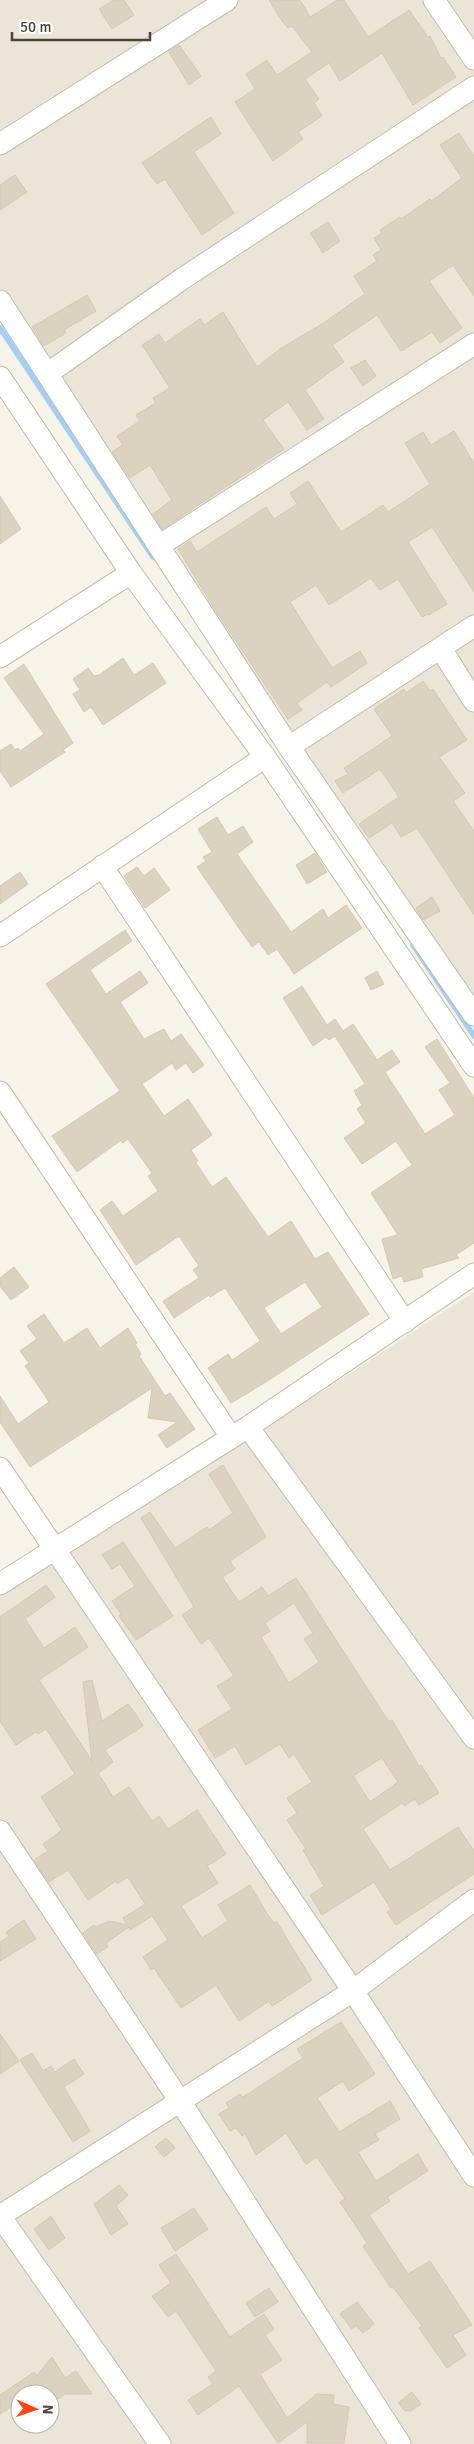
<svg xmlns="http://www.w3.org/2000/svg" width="474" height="2444" viewBox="0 0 474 2444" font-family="Signika,sans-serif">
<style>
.residential{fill:#ebe5d7;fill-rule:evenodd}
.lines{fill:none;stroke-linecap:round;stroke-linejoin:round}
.stream{stroke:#a0d0f8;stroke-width:5.5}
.building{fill:#dcd2c0;stroke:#d5c8b0;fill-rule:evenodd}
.minor-casing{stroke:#c3bcaa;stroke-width:23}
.minor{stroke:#fff;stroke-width:21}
</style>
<rect width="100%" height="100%" fill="#f6f3e9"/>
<path class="residential" d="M0,0H474V1016L0,309Z
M474,1292V2444H0V1596L312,1398ZM20,2394H50V2424H20Z"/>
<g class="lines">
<path class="stream" d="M0,328L153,557
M413,945L474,1036"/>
</g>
<path class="building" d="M114,0H124L134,15L112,29L99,9Z
M269,0H300L310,17L337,0H344L368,37L409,10L428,37L430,36L441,58L443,57L456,77L413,105L382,53L340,81L329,63L305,79L319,99L314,103L322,116L298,132L303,139L273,161L235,102L255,89L246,74L267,60L277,75L312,52L292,26L288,28L282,21Z
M179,45L201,76L189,85L169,52Z
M211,117L221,134L194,152L234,213L202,235L165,179L157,184L142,163Z
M459,133L474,156V296L453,265L429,281L462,328L440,343L432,332L401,351L377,315L332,345L344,362L305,390L324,419L307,430L288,402L263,420L284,449L162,529L153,514L172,500L150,465L130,478L112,452L123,445L117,436L140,421L136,415L156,403L153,398L170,388L142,345L159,334L165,343L200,319L204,325L223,312L257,367L280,349L322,324L365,294L354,276L377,261L373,255L381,250L374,238L382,233L380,230L400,217L401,219L430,199L431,201L462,178L440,145Z
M15,175L27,192L0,210V185Z
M328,222L340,241L323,253L310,233Z
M87,295L96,311L64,330L66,333L44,346L32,327Z
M365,360L376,376L363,386L351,368Z
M454,431L474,463V592L432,527L408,542L447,604L429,615L428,614L422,617L398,579L380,590L371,578L329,605L316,585L290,602L332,668L360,651L367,663L331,687L327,682L297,703L302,710L288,719L217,613L178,549L190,541L197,552L266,507L274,519L297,504L290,493L308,481L341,532L383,505L388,512L430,484L405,443L423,432L431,445Z
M0,496L21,529L0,544Z
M123,658L134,675L153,663L166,683L103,725L91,707L84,712L73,694L80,690L73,679L88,668L94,676L99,675Z
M24,664L73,743L63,750L65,752L11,787L0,771V751L11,744L15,750L18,748L20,751L44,734L4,678Z
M423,681L430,691L433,689L467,740L439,757L465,793L453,801L474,831V915L417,828L401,837L392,823L369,838L359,824L399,797L380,769L343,793L335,781L348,774L344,768L392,736L374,709L404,689L406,693Z
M217,817L228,835L243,826L253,842L237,854L291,932L323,909L328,918L346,905L362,928L294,974L277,949L268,955L259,942L252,947L197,867L206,861L203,857L212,852L198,829Z
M315,853L327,872L307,884L296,865Z
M137,867L144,876L154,868L170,890L145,908L124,876Z
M20,872L28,884L0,904V886Z
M432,897L440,911L423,920L416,908Z
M125,930L132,941L90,970L106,994L140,971L148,983L120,1002L144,1039L164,1029L171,1041L181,1034L204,1065L193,1073L186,1063L176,1070L172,1063L142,1084L164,1116L188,1099L212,1135L191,1150L198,1161L196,1163L212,1187L226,1177L268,1237L291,1221L315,1259L328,1252L369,1314L266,1382L231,1403L208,1368L228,1354L232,1360L260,1341L247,1321L225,1288L210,1297L209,1295L174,1318L163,1301L199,1278L193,1270L199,1266L179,1236L136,1265L100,1210L112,1201L123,1216L158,1191L148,1176L152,1173L128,1139L123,1143L121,1140L77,1172L52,1136L120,1091L46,984ZM305,1282L322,1307L281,1334L264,1308Z
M377,971L384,984L371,990L365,978Z
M302,986L327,1025L335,1019L343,1031L353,1024L377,1060L392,1050L400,1062L385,1072L425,1134L455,1115L439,1090L450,1083L425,1047L437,1039L474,1098V1243L456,1255L459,1258L421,1269L423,1277L404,1282L402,1276L393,1279L382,1239L398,1235L371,1193L412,1165L396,1141L362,1164L344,1138L366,1123L357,1109L362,1105L354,1091L365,1084L335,1036L329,1040L326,1037L313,1046L283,998Z
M14,1267L29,1287L11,1300L0,1286V1278Z
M44,1314L64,1343L87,1328L100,1348L128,1328L137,1343L135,1344L141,1354L139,1356L165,1396L170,1393L195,1429L167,1448L158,1435L177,1422L148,1418L152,1388L30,1467L0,1422V1396L18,1424L49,1402L25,1366L29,1363L20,1351L37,1339L27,1326Z
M223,1465L266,1537L230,1561L235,1569L222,1577L239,1602L262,1587L268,1596L296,1578L389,1722L392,1720L419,1766L421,1765L439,1793L419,1805L415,1799L404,1806L402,1803L363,1829L390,1870L458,1827L474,1851V1874L396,1925L387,1912L391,1909L374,1882L322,1915L310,1895L324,1886L303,1850L306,1849L287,1820L297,1813L287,1798L312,1782L294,1754L289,1758L280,1744L246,1765L235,1746L215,1758L198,1730L232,1709L217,1686L234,1676L209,1638L201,1644L182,1615L194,1607L141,1518L150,1512L175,1548L207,1527L209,1530L233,1513L209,1474ZM294,1603L313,1633L304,1639L319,1662L289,1683L261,1637L270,1631L265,1623ZM382,1758L398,1782L370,1802L353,1776Z
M123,1542L173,1616L136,1640L119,1616L121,1614L112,1601L135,1586L120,1564L112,1569L102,1555Z
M46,1585L55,1597L25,1619L29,1625L44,1648L75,1627L88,1647L39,1680L92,1761L83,1682L92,1680L102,1721L128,1704L135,1713L143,1726L105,1750L113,1762L98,1773L113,1797L129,1787L152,1821L159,1816L168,1829L197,1810L226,1854L207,1866L218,1883L181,1906L202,1938L228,1921L218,1905L250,1885L268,1915L274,1923L277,1922L312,1980L272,2006L269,2001L239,2021L216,1985L181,2008L154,1968L151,1970L143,1957L168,1940L152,1916L130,1930L129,1927L106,1943L108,1947L97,1954L83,1933L94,1925L95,1927L110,1921L127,1925L123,1918L145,1904L128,1877L117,1884L116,1881L88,1900L68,1870L49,1882L34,1860L48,1851L43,1844L62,1830L41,1797L75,1774L46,1729L38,1734L36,1732L16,1745L0,1721V1617Z
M24,1920L36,1939L0,1961V1942L9,1936L6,1932Z
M341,2022L375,2074L349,2091L343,2081L317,2098L339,2132L390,2101L400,2119L375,2134L379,2140L358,2152L376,2181L418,2154L428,2171L387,2197L390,2201L369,2215L408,2274L430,2261L472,2325L453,2335L466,2355L447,2368L419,2328L422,2326L393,2287L391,2288L363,2246L367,2243L340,2202L345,2199L317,2157L306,2164L286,2133L256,2155L245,2134L242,2136L236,2128L230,2131L219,2114L229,2108L226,2103L240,2094L243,2097L303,2058L297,2049Z
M0,2034L19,2061L0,2074Z
M32,2053L43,2071L51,2066L55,2072L74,2059L84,2074L64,2087L90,2131L73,2142L20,2060Z
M166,2138L175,2148L164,2157L155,2147Z
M119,2185L128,2195L116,2206L128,2224L111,2235L94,2204Z
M194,2208L208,2229L175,2251L161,2228Z
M51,2216L65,2238L49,2250L34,2229Z
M176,2254L230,2337L264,2314L274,2329L265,2335L282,2360L260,2374L287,2418L317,2394L334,2395L333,2404L349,2407L344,2443H307V2422L278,2443L239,2386L198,2415L188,2400L213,2384L208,2377L216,2371L176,2311L168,2317L152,2296L171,2283L159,2265Z
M269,2288L278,2302L255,2317L246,2303Z
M357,2302L374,2324L363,2333L356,2326L352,2329L340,2314Z
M52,2357L65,2378L76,2371L92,2394H65L50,2404V2394H20V2401L0,2414V2395L34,2372L37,2375Z
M412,2392L421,2404L411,2411H405L398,2403Z"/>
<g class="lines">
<defs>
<path id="minor" d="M434,0L474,59
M0,144L227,0
M0,301L289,747L474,1015
M47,374L182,279L474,87
M0,377L131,573L265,757L474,1066
M160,545L474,344
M441,649L474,701
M0,657L131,573
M289,747L474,626
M102,866L405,1322
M0,936L265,757
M0,1092L231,1437
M248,1427L474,1738
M0,1468L353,1991L474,2176
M0,1584L248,1427L474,1274
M0,1831L180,2101L400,2444
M0,2216L353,1991L474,1900
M0,2216L160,2444"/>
</defs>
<use href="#minor" class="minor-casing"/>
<use href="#minor" class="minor"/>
</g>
<g transform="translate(35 2409) rotate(92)"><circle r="24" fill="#ffffff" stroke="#b7b4af"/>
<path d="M0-4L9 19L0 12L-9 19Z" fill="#ff4517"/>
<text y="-8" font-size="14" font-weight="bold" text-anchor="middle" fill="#4b4436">N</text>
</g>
<path d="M12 32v8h138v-8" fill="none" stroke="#4b4436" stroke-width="2.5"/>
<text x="20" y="32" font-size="15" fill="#4b4436" stroke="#ffffff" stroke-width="4" paint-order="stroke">50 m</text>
</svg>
